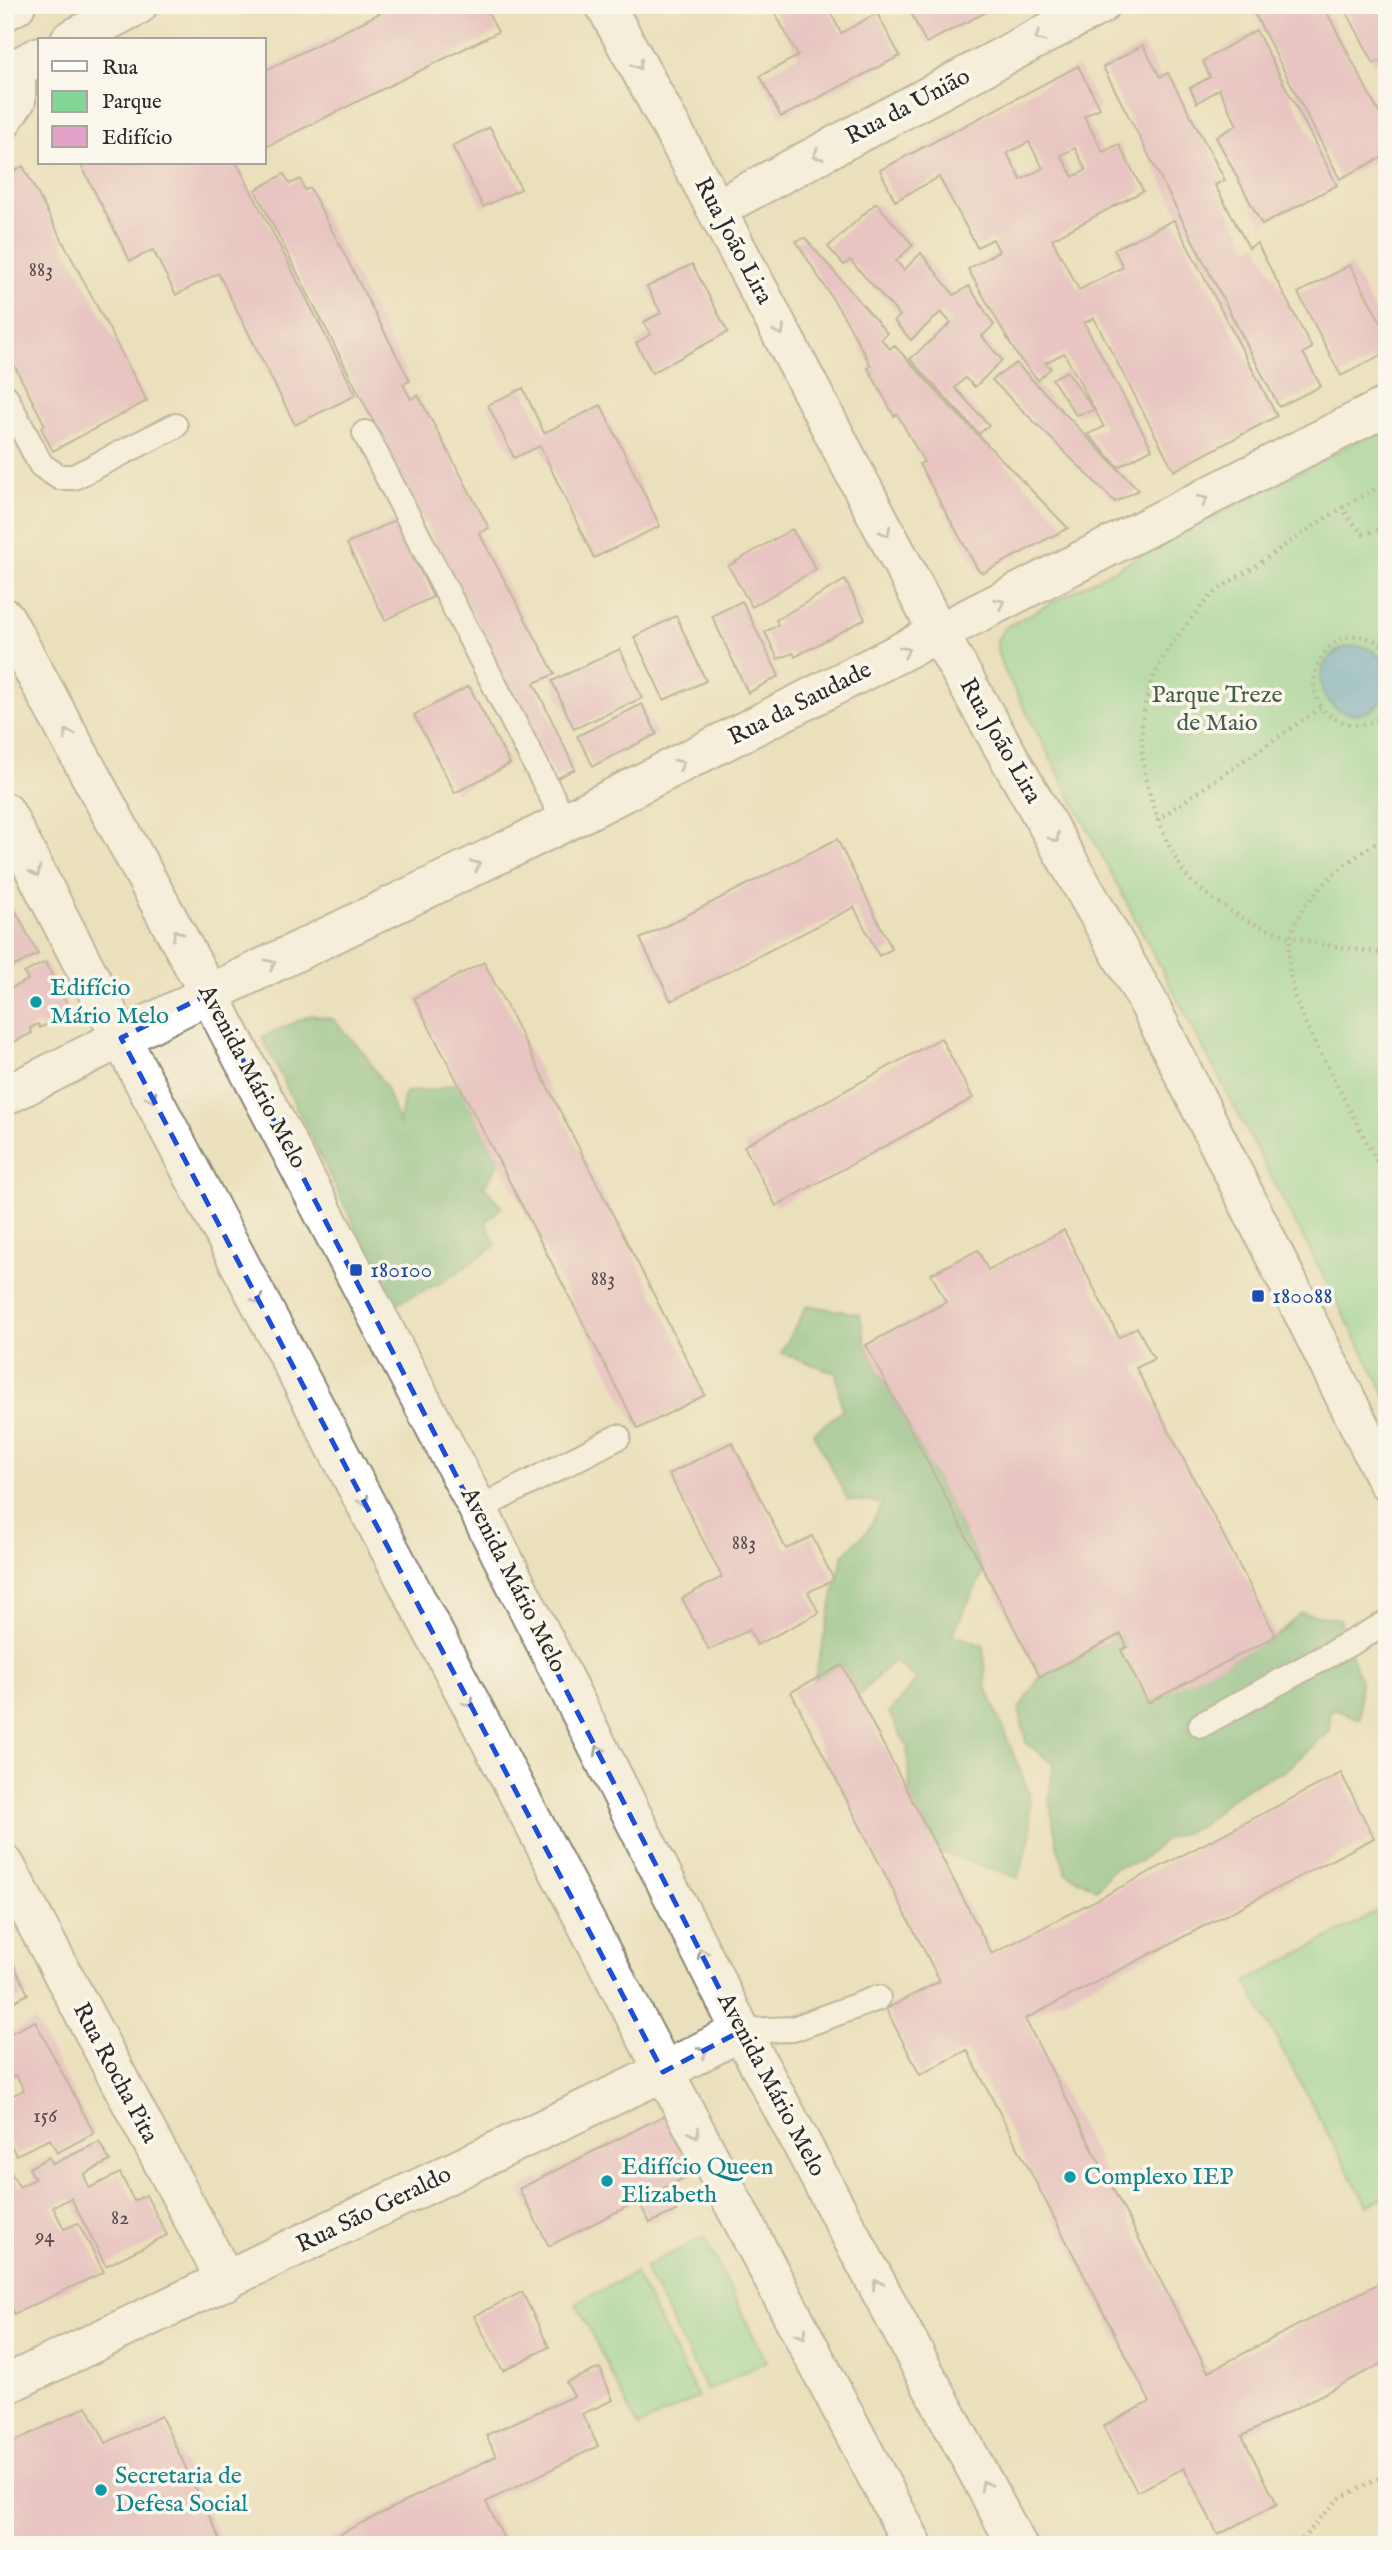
<svg xmlns="http://www.w3.org/2000/svg" width="1392" height="2550" viewBox="0 0 1392 2550" font-family="'IM FELL English',serif">
<style>
.green{fill:#81d698;stroke:#568062;stroke-width:2}
.forest{fill:#68b780;stroke:#4a7156;stroke-width:2}
.water{fill:#59a5d2;stroke:#42687e;stroke-width:2}
.building{fill:#e4a2c9;fill-rule:evenodd}
.lines{fill:none;stroke-linecap:round;stroke-linejoin:round}
.lane-casing{stroke:#8b8674;stroke-width:28}
.street-casing{stroke:#8b8674;stroke-width:42}
.secondary-casing{stroke:#8b8674;stroke-width:42}
.path{stroke:#8b8674;stroke-width:4.5;stroke-dasharray:2 5;stroke-linecap:butt}
.lane{stroke:#fff;stroke-width:24}
.street{stroke:#fff;stroke-width:38}
.secondary{stroke:#fff;stroke-width:38}
.oneway{stroke:#a0a0a0}
.marked{fill:none;stroke:#1d4ed8;stroke-width:5;stroke-dasharray:14 9;stroke-linejoin:round}
.culture-dot{fill:#0f9aa8;stroke:#fbf7ec;stroke-width:2.5}
.transit-dot{fill:#1a4fb4;stroke:#fbf7ec;stroke-width:2.5}
.labels{text-anchor:middle;dominant-baseline:central;stroke-width:7;stroke-linejoin:round;paint-order:stroke}
.number-label{font-size:21px;fill:#594952}
.street-label{font-size:24px;fill:#2b2b2b;stroke:#fbf7ec}
.park-label{font-size:24px;fill:#455e4c;stroke:#fbf7ec}
.culture-label{font-size:24px;fill:#0d838f;stroke:#fbf7ec;text-anchor:start}
.transit-label{font-size:24px;fill:#164399;stroke:#fbf7ec;text-anchor:start}
</style>
<rect width="100%" height="100%" fill="#fbf7ec"/>
<filter id="ink" filterUnits="userSpaceOnUse"><feTurbulence type="fractalNoise" baseFrequency=".0143" numOctaves="2"/><feDisplacementMap in="SourceGraphic" scale="14" xChannelSelector="R" yChannelSelector="G"/><feConvolveMatrix kernelMatrix="1 2 1 2 8 2 1 2 1" color-interpolation-filters="sRGB"/></filter>
<filter id="wash" filterUnits="userSpaceOnUse"><feTurbulence type="fractalNoise" baseFrequency=".00686" numOctaves="4" result="noise"/><feDisplacementMap in="SourceGraphic" scale="28" xChannelSelector="R" yChannelSelector="G"/><feGaussianBlur stdDeviation="1.57" result="paint"/><feColorMatrix in="noise" values="0 0 0 0 0 0 0 0 0 0 0 0 0 0 0 0 0 1.4 0 .05"/><feComposite in="paint" operator="in"/></filter>
<g filter="url(#wash)">
<rect width="100%" height="100%" fill="#ebe0bc"/>
<path class="green" d="M1387,425V1397L1003,668C996,651 992,638 1008,626Z
M1387,1906V2196L1367,2206L1246,1982Z
M704,2237L766,2361L707,2391L644,2267Z
M635,2273L698,2397L638,2427L576,2303Z"/>
<path class="forest" d="M311,1015L333,1019L364,1053L385,1086L399,1124L405,1092L437,1089L458,1082L500,1163L484,1186L502,1207L486,1222L496,1246L443,1282L393,1305L262,1037Z
M807,1305L860,1314L866,1345L984,1571L952,1634L984,1646L986,1686L1029,1793L1031,1836L1018,1878L938,1851L910,1796L907,1746L889,1713L917,1679L893,1661L858,1696L842,1665L814,1680L843,1555L868,1530L883,1503L848,1500L813,1433L842,1411L836,1373L781,1353Z
M1301,1613L1340,1619L1360,1680V1719L1331,1708L1329,1731L1285,1771L1252,1785L1226,1802L1202,1826L1166,1839L1141,1861L1114,1868L1097,1889L1066,1873L1057,1845L1049,1800L1053,1764L1026,1743L1019,1709L1040,1677L1121,1634L1148,1702L1276,1636Z"/>
<path class="water" d="M1321 680a34 34 0 1 1 68 0a34 34 0 1 1-68 0Z"/>
<g id="blocks">
<path class="building" d="M396,5H484L498,32L264,148V71Z
M771,5H827L841,33L877,13L900,56L781,117L760,76L798,56Z
M907,5H1000L926,43Z
M1250,5H1323L1387,128V155L1340,179Z
M1343,5H1387V57L1374,64Z
M1256,30L1337,185L1262,225L1216,137L1237,125L1219,89L1197,103L1190,88L1210,77L1203,61Z
M1143,45L1160,77L1168,73L1225,180L1215,185L1249,248L1257,243L1312,348L1303,353L1321,386L1279,407L1103,67Z
M1078,66L1100,108L1084,116L1103,152L1119,144L1143,191L1052,239L1079,290L1123,267L1114,249L1174,220L1277,416L1174,471L1094,318L1084,323L1152,449L1118,467L1088,434L1104,427L1064,353L1045,363L1051,368L1038,380L1018,357L968,269L999,251L993,239L977,247L939,177L895,201L880,170ZM1029,142L1043,168L1021,180L1007,153ZM1075,148L1086,170L1073,177L1061,155Z
M490,127L521,189L483,207L452,146Z
M80,163H237L356,395L295,425L218,273L176,295L153,250L130,261Z
M23,166L147,401L53,451L41,428L45,425L13,363L5,367V176Z
M284,174L290,184L300,179L305,190L310,188L410,381L403,384L411,399L418,395L489,528L479,533L555,674L534,683L575,769L556,779L255,190Z
M876,203L913,245L896,261L904,270L921,253L954,295L969,286L994,325L982,336L1002,360L975,387L965,378L955,388L989,425L979,434L910,359L951,323L941,312L911,340L894,321L900,316L850,260L844,265L828,247Z
M805,238L887,333L881,339L890,349L894,345L951,407L1068,528L983,573L978,570L919,464L924,462L897,414L894,416L868,368L871,366L846,320L796,241Z
M692,264L728,332L652,373L636,343L651,334L644,322L661,313L647,287Z
M1350,265L1387,334V352L1341,376L1298,293Z
M1016,363L1118,469L1139,490L1115,502L992,380Z
M1067,371L1094,410L1076,415L1052,379Z
M523,388L544,433L601,405L660,526L594,558L540,446L514,458L488,405Z
M395,520L433,597L385,620L347,544Z
M792,529L816,569L752,607L728,566Z
M845,580L865,619L795,657L793,653L778,659L765,632L778,625L776,620Z
M742,601L779,676L748,693L712,616Z
M676,616L706,681L664,700L634,637Z
M620,649L642,698L574,729L552,681Z
M469,686L510,764L455,793L414,715Z
M642,704L657,734L593,766L577,736Z
M837,839L892,949L879,956L854,907L671,1001L640,939Z
M14,908L38,954L5,971V912Z
M45,962L71,1012L63,1016L61,1013L49,1018L51,1022L40,1028L38,1024L30,1028L32,1033L14,1042L12,1038L5,1041V991L28,980L24,973Z
M484,962L705,1395L638,1429L414,998Z
M941,1038L973,1098L776,1206L744,1146Z
M1064,1230L1119,1337L1137,1327L1154,1359L1136,1368L1276,1636L1148,1703L1121,1650L1127,1647L1121,1634L1040,1677L866,1345L946,1302L931,1274L978,1250L988,1270Z
M732,1442L786,1549L812,1536L834,1580L808,1592L819,1613L757,1645L749,1630L709,1650L682,1598L722,1577L669,1474Z
M842,1665L992,1954L1341,1773L1374,1838L1025,2019L1208,2372L1387,2279V2361L1242,2436L1277,2504L1218,2535L1184,2468L1137,2492L1103,2426L1150,2402L967,2050L920,2075L886,2009L940,1981L791,1692Z
M5,1946L28,1994L5,2006Z
M35,2021L94,2133L57,2153L50,2139L16,2155L5,2134V2099L24,2090L16,2075L5,2081V2036Z
M665,2115L694,2173L664,2188L676,2211L650,2223L638,2201L549,2246L519,2189Z
M99,2142L110,2161L84,2174L89,2188L120,2173L134,2201L146,2195L167,2235L106,2266L71,2198L53,2207L64,2229L78,2223L104,2272L14,2314L5,2297V2161L19,2187L35,2179L29,2168L49,2157L53,2164Z
M522,2292L549,2347L503,2371L474,2316Z
M600,2368L613,2400L582,2414L598,2446L486,2502L507,2545H318L496,2456L486,2435L574,2396L566,2382Z
M87,2406L106,2443L161,2416L223,2545H20L19,2543L11,2545L5,2533V2446Z"/>
</g>
</g>
<g filter="url(#ink)">
<use href="#blocks" fill-opacity="0" stroke="#8b8674" stroke-width="2"/>
<g class="lines">
<defs>
<path id="lane" d="M5,129L23,102V65
M5,396L41,465L59,477H74L175,426
M365,433L565,822
M478,1509L618,1437
M1201,1725L1387,1623
M741,2031L793,2029L878,1998"/>
<path id="street" d="M605,5L716,209L939,634L1148,1002L1387,1481
M716,209L1100,5
M5,1096L209,994L565,822L1387,406
M5,1865L226,2281
M5,2385L663,2072L741,2031"/>
<path id="secondary" d="M5,11L16,5
M70,40L138,5
M5,74L40,56
M5,618L209,994L478,1509L741,2031L1017,2545
M5,812L121,1038L913,2545"/>
</defs>
<use href="#lane" class="lane-casing"/>
<use href="#street" class="street-casing"/>
<use href="#secondary" class="secondary-casing"/>
<path class="path" d="M1387,483C1341,506 1299,535 1257,565C1242,575 1222,585 1209,598C1185,625 1156,660 1147,696C1134,747 1147,799 1169,845C1175,857 1182,872 1191,881C1204,893 1220,904 1234,913C1279,941 1336,946 1387,954
M1342,506L1347,516L1363,534L1387,528
M1387,649C1327,598 1277,711 1352,724C1364,726 1378,721 1387,712
M1157,820L1322,707
M1387,836C1352,857 1303,893 1291,935C1287,953 1289,975 1294,993C1301,1019 1315,1043 1328,1067C1347,1105 1367,1143 1387,1181
M1297,2545L1338,2499L1387,2474"/>
<use href="#lane" class="lane"/>
<use href="#street" class="street"/>
<use href="#secondary" class="secondary"/>
</g>
<defs><path id="oneway-chevron" d="M-2-3.5L2.5 0L-2 3.5" fill="none" stroke-width="1.6" stroke-linecap="round" stroke-linejoin="round" transform="scale(1.75)"/></defs>
<g class="oneway">
<use href="#oneway-chevron" transform="translate(1039 37) rotate(152)"/>
<use href="#oneway-chevron" transform="translate(638 65) rotate(61)"/>
<use href="#oneway-chevron" transform="translate(817 155) rotate(152)"/>
<use href="#oneway-chevron" transform="translate(780 331) rotate(62)"/>
<use href="#oneway-chevron" transform="translate(1203 500) rotate(-27)"/>
<use href="#oneway-chevron" transform="translate(886 532) rotate(62)"/>
<use href="#oneway-chevron" transform="translate(1000 603) rotate(-27)"/>
<use href="#oneway-chevron" transform="translate(905 651) rotate(-27)"/>
<use href="#oneway-chevron" transform="translate(68 734) rotate(-119)"/>
<use href="#oneway-chevron" transform="translate(680 764) rotate(-27)"/>
<use href="#oneway-chevron" transform="translate(1055 838) rotate(60)"/>
<use href="#oneway-chevron" transform="translate(476 865) rotate(-26)"/>
<use href="#oneway-chevron" transform="translate(36 872) rotate(63)"/>
<use href="#oneway-chevron" transform="translate(177 934) rotate(-119)"/>
<use href="#oneway-chevron" transform="translate(271 964) rotate(-26)"/>
<use href="#oneway-chevron" transform="translate(152 1098) rotate(62)"/>
<use href="#oneway-chevron" transform="translate(258 1300) rotate(62)"/>
<use href="#oneway-chevron" transform="translate(364 1501) rotate(62)"/>
<use href="#oneway-chevron" transform="translate(469 1703) rotate(62)"/>
<use href="#oneway-chevron" transform="translate(599 1750) rotate(-117)"/>
<use href="#oneway-chevron" transform="translate(702 1953) rotate(-117)"/>
<use href="#oneway-chevron" transform="translate(703 2052) rotate(-28)"/>
<use href="#oneway-chevron" transform="translate(695 2133) rotate(62)"/>
<use href="#oneway-chevron" transform="translate(877 2284) rotate(-118)"/>
<use href="#oneway-chevron" transform="translate(802 2334) rotate(62)"/>
<use href="#oneway-chevron" transform="translate(985 2485) rotate(-118)"/>
</g>
</g>
<path d="M0 0H1392V2550H0ZM209,994L741,2031L663,2072L121,1038Z" fill="#ebe0bc" fill-opacity=".55" fill-rule="evenodd"/>
<path class="marked" d="M209,994L741,2031L663,2072L121,1038Z"/>
<g class="culture-dot">
<circle cx="36" cy="1002" r="7"/>
<circle cx="1070" cy="2177" r="7"/>
<circle cx="607" cy="2181" r="7"/>
<circle cx="101" cy="2490" r="7"/>
</g>
<g class="transit-dot">
<rect x="349" y="1263" width="14" height="14" rx="3.5"/>
<rect x="1251" y="1289" width="14" height="14" rx="3.5"/>
</g>
<g class="labels">
<g class="number-label">
<text x="41" y="270">883</text>
<text x="603" y="1279">883</text>
<text x="744" y="1543">883</text>
<text x="45" y="2116">156</text>
<text x="120" y="2218">82</text>
<text x="45" y="2236">94</text>
</g>
<g class="street-label">
<text transform="translate(908 107) rotate(-28)">Rua da União</text>
<text transform="translate(733 241) rotate(62)">Rua João Lira</text>
<text transform="translate(800 704) rotate(-27)">Rua da Saudade</text>
<text transform="translate(1000 741) rotate(60)">Rua João Lira</text>
<text transform="translate(252 1077) rotate(62)">Avenida Mário Melo</text>
<text transform="translate(513 1580) rotate(63)">Avenida Mário Melo</text>
<text transform="translate(115 2073) rotate(62)">Rua Rocha Pita</text>
<text transform="translate(771 2085) rotate(62)">Avenida Mário Melo</text>
<text transform="translate(374 2210) rotate(-26)">Rua São Geraldo</text>
</g>
<g class="park-label">
<text x="1217" y="695">Parque Treze<tspan x="1217" dy="28">de Maio</tspan></text>
</g>
<g class="culture-label">
<text x="50" y="988">Edifício<tspan x="50" dy="28">Mário Melo</tspan></text>
<text x="621" y="2167">Edifício Queen<tspan x="621" dy="28">Elizabeth</tspan></text>
<text x="1084" y="2177">Complexo IEP</text>
<text x="115" y="2476">Secretaria de<tspan x="115" dy="28">Defesa Social</tspan></text>
</g>
<g class="transit-label">
<text x="370" y="1270">180100</text>
<text x="1272" y="1296">180088</text>
</g>
</g>
<rect width="1392" height="2550" fill="none" stroke="#fbf7ec" stroke-width="28"/>
<rect x="38" y="38" width="228" height="126" fill="#fbf7ec" stroke="#a8a59f" stroke-width="2"/>
<rect x="52" y="61" width="35" height="10" fill="#ffffff" stroke="#a8a59f" stroke-width="2"/>
<text x="102" y="74" font-size="21" fill="#2b2b2b">Rua</text>
<rect x="52" y="91" width="35" height="21" fill="#81d698" stroke="#a8a59f" stroke-width="2"/>
<text x="102" y="108" font-size="21" fill="#2b2b2b">Parque</text>
<rect x="52" y="126" width="35" height="21" fill="#e4a2c9" stroke="#a8a59f" stroke-width="2"/>
<text x="102" y="144" font-size="21" fill="#2b2b2b">Edifício</text>
</svg>
